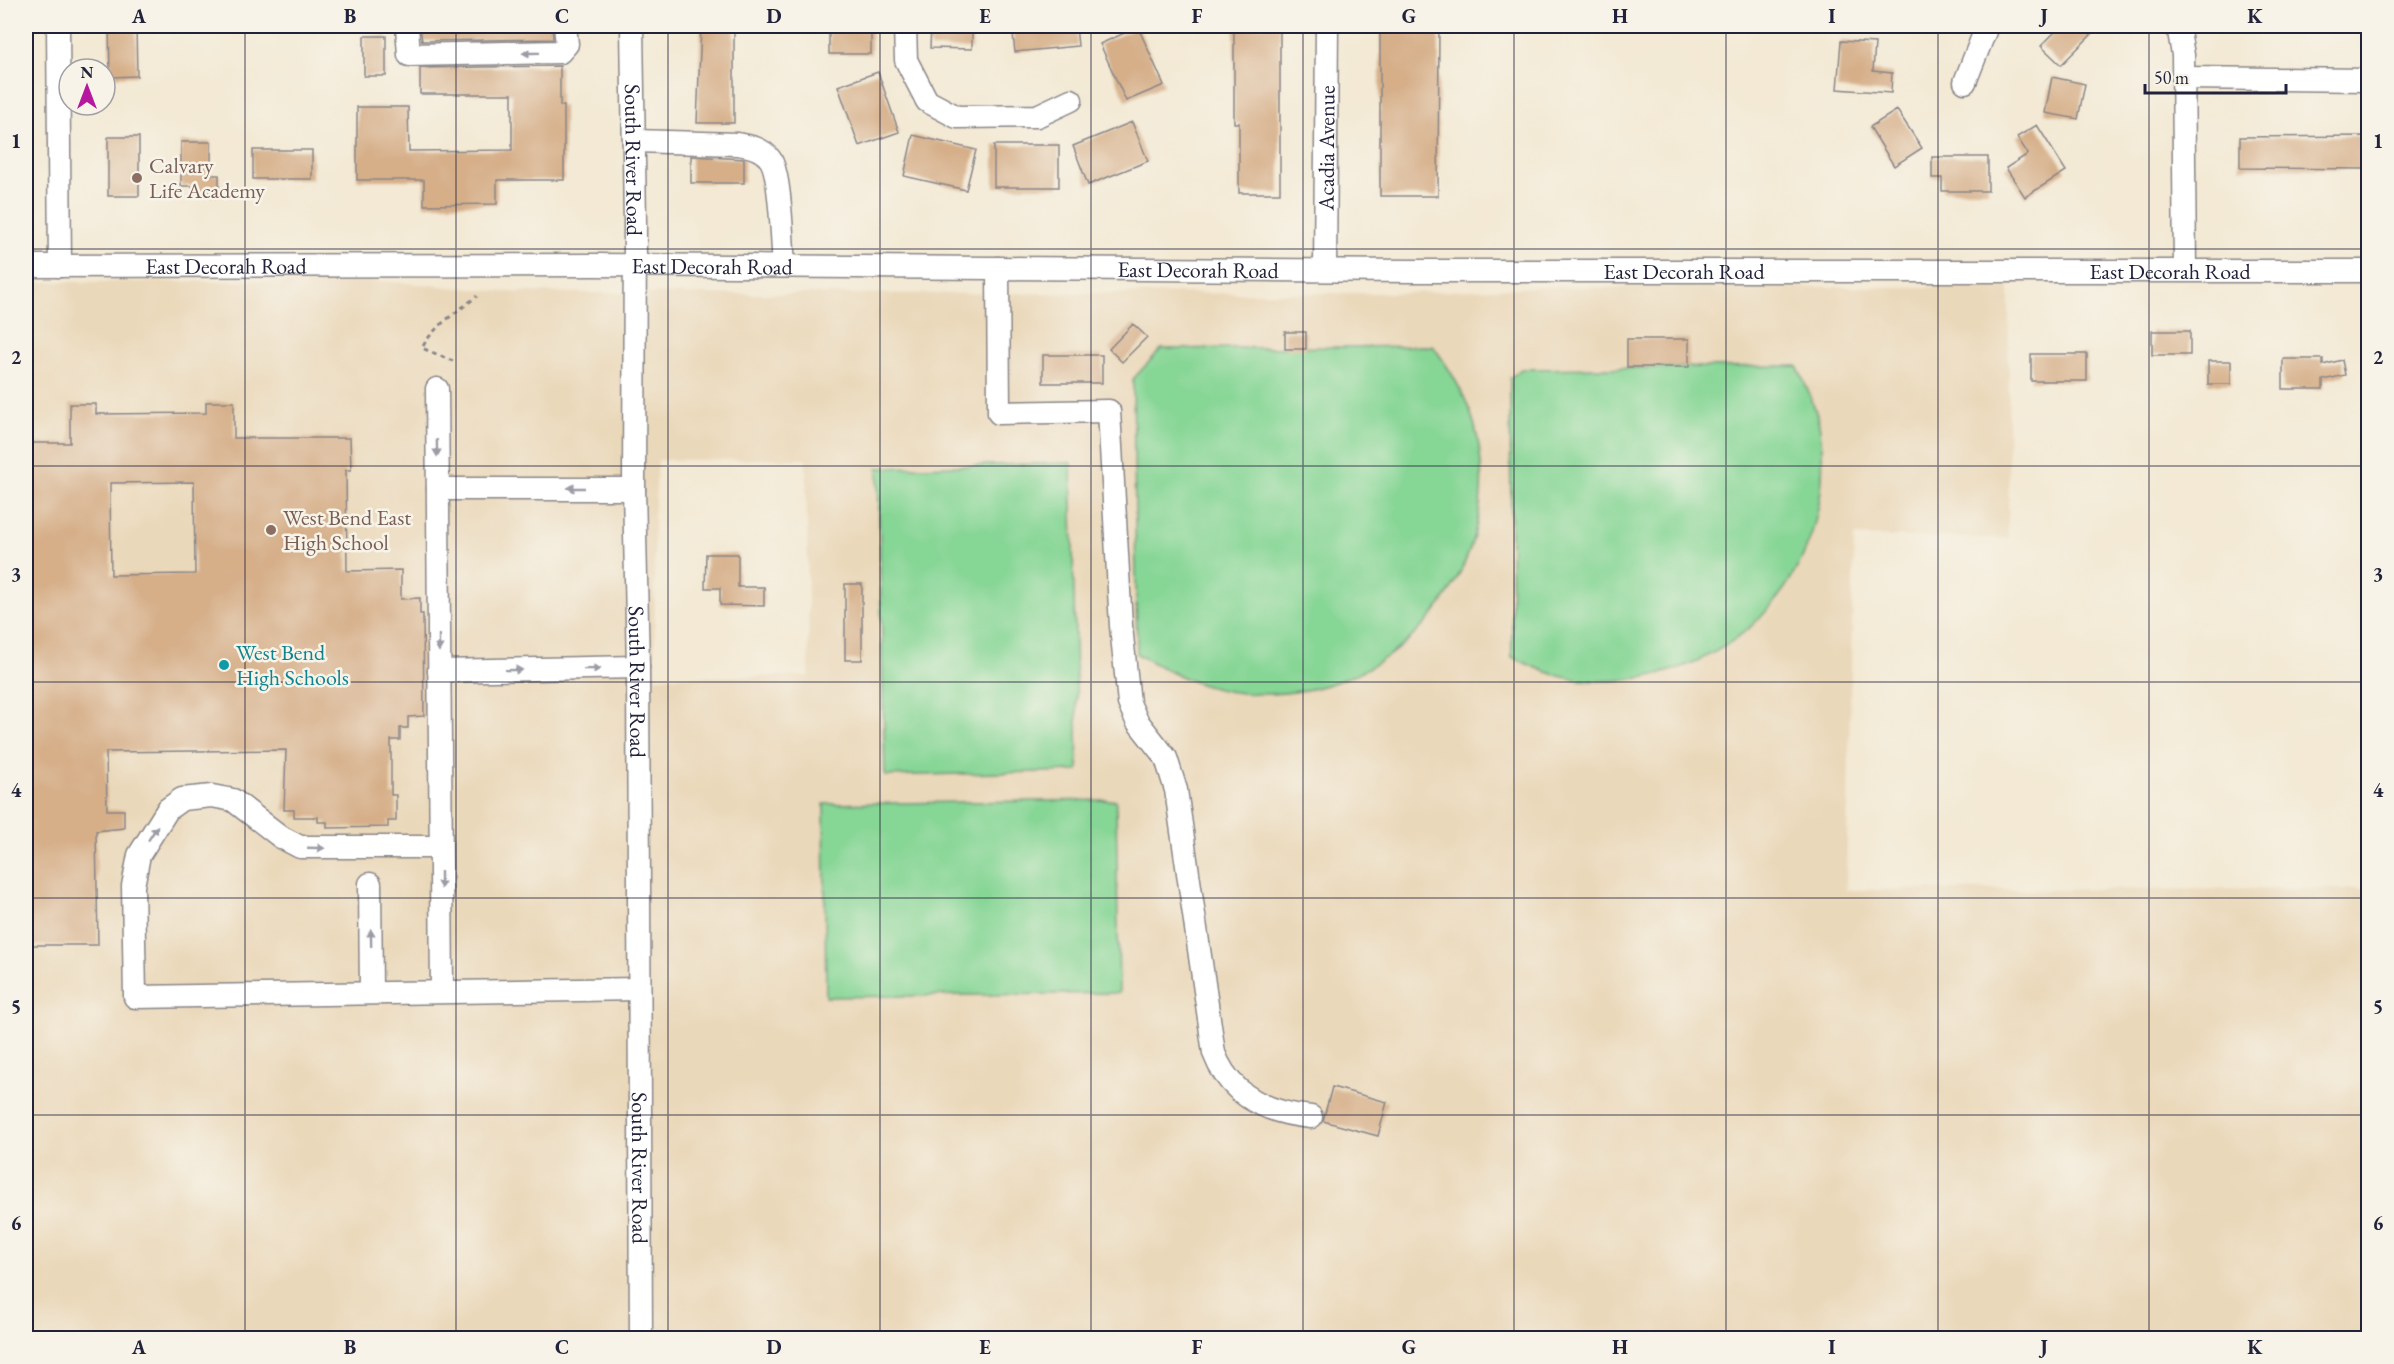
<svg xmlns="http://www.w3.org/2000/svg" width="2394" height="1364" viewBox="0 0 2394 1364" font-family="'EB Garamond',serif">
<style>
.built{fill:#ead8ba;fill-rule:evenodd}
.green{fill:#86d695;stroke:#547c68;stroke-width:1.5}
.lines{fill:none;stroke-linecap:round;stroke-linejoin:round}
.stream{stroke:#5bb1d7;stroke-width:5}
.building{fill:#d6af89;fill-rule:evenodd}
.minor-casing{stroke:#8a8688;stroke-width:25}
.path{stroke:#8a8688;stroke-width:3;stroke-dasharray:4.5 4.5;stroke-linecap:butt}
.minor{stroke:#fff;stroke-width:22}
.oneway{fill:#9c9ca7}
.grid{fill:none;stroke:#22223b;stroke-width:1.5;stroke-opacity:0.55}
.education-dot{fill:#8d6e63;stroke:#f7f3e8;stroke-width:2}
.culture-dot{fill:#0f9aa8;stroke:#f7f3e8;stroke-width:2}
.labels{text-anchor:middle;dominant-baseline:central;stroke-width:5;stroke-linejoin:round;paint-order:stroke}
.street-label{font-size:22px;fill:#22223b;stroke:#f7f3e8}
.education-label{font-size:22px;fill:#785e54;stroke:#f7f3e8;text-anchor:start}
.culture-label{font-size:22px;fill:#0d838f;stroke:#f7f3e8;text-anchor:start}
.neatline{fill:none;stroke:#22223b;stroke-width:2}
.grid-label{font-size:20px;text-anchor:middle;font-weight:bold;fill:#22223b}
</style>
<rect width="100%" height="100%" fill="#f7f3e8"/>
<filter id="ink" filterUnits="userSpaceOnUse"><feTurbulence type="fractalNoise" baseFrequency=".0167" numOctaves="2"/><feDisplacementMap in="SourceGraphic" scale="12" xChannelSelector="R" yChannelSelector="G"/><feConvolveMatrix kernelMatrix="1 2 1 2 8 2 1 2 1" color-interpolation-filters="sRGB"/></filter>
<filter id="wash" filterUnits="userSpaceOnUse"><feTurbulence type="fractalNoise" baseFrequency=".008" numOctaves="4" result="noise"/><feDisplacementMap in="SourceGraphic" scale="24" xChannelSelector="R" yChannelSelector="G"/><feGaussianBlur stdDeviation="1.35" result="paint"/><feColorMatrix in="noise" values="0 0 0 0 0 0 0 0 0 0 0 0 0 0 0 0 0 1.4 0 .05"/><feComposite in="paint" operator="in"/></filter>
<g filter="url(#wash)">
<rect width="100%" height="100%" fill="#f3e9d4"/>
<path class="built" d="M383,281L505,292L700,294L1406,293L1539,287H2009L2008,538L1854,536L1846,890L2368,889V1338H26V282ZM806,459L809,676L655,677L654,513L658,460Z"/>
<path class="green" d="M1433,346C1453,373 1470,402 1477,435C1506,580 1389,706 1243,693C1204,690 1171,673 1137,654L1133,379L1161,349Z
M1797,366C1806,386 1817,408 1820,430C1837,549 1764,655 1645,677C1620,681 1589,683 1563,677C1546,673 1529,665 1512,657L1510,378L1521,369Z
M1071,463L1078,771L885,776L878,468Z
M1116,800L1119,993L826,997L824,804Z"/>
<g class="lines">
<path class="stream" d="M2368,1300V1309"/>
</g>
<g id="blocks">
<path class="building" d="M109,26H136L137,76L110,77Z
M420,26H552L553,39L422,41Z
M701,26H734V123H697Z
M829,26H871V54H829Z
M931,26H972V49L930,48Z
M1012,26H1076L1078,46L1015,52Z
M1234,26H1280V193H1239V123H1234Z
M1380,26H1439L1438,196H1380Z
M2061,26H2083L2092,34L2061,65L2041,46Z
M1138,27L1164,85L1126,101L1100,44Z
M364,36H386V76H364Z
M1841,41L1875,43L1873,71L1892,73L1891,93L1837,89Z
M560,66V106H564V180H497V204L424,205V180H357V107H408L409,151L512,150V94H420V68Z
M878,72L899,132L859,146L838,86Z
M2052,77L2085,84L2078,119L2045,113Z
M1897,110L1922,148L1894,166L1870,127Z
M1132,122L1148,161L1088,185L1073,146Z
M2037,125L2066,171L2025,197L2006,168L2028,154L2017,137Z
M913,135L976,150L966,190L904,176Z
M2368,136V169L2240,168V137Z
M108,137H139V196H108Z
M181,142H211V175H219V196H193V186H181Z
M994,145H1059V187H994Z
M253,150H312V179H253Z
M691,156L744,159V183H691Z
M1932,157H1988V191H1942V178H1932Z
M1133,324L1147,337L1122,362L1109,349Z
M2152,331H2190V355H2152Z
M1285,332H1306V349H1285Z
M1627,339H1689V367H1627Z
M2031,354H2087V381H2031Z
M1043,355H1102V383H1043Z
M2283,359H2323V365L2342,360L2345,375L2323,380V389H2283Z
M2208,361H2231V384H2208Z
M206,402H234V438H350L351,470H346L347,571L401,570V599L420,598V614H423L424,716L408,717V728H400V740H391V795H396V821H388V827L327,828V822H318V817H294V810H284L286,750L106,752L107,810H124V828L96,831L98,945H26V443H70V404H96V414L206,413ZM194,482L195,574L111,575L110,483Z
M706,554H738V587H764V606L720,605V588H705Z
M845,584H862V660H845Z
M1332,1087L1387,1102L1378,1136L1323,1121Z"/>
</g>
</g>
<g filter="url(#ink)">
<use href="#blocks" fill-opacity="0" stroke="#8a8688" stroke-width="1.5"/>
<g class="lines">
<defs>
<g id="minor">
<path d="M58,26L60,266"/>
<path d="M407,26L409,55L560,52L567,44L565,26"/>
<path id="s1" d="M632,26L635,223L634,489L638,667L641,1338"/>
<path d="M905,26L906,60L927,101L957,117L1037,116L1071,100"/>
<path d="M2178,26L2183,55L2185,270"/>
<path d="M2183,78L2368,80"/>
<path d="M1965,82L1987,26"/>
<path d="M634,141L737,144C750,146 762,148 770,159C781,174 782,244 784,266"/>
<path id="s2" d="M26,266L594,265L1415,271H2368"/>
<path d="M998,268L999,413L1109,411L1121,626L1129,703L1137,721L1166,758L1176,790L1214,1053C1230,1096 1267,1113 1311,1117"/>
<path id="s3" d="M1325,270L1327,26"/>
<path d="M437,389L442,991"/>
<path d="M438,489H634"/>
<path d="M439,671L638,667"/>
<path d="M440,847H300L281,837L233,800L212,796L182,799L168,809L139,855L133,886L135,997L638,989"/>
<path d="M370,884L371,992"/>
</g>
</defs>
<use href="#minor" class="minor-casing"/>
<path class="path" d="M453,361L422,348C433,326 459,311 477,296"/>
<use href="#minor" class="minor"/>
</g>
<defs><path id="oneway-solid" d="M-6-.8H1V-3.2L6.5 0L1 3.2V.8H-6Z" transform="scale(1.5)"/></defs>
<g class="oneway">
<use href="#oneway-solid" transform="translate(531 53) rotate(179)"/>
<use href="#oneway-solid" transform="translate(437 448) rotate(89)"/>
<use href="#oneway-solid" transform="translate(576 488) rotate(180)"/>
<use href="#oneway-solid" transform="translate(439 643) rotate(90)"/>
<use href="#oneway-solid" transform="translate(592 669) rotate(-1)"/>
<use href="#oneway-solid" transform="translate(514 670) rotate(-1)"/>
<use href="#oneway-solid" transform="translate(153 833) rotate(-57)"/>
<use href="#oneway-solid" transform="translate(316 848) rotate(2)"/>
<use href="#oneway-solid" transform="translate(441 880) rotate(90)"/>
<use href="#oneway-solid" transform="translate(371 938) rotate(-91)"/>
</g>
</g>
<path class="grid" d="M245,26V1338M456,26V1338M668,26V1338M880,26V1338M1091,26V1338M1303,26V1338M1514,26V1338M1726,26V1338M1938,26V1338M2149,26V1338M26,249H2368M26,466H2368M26,682H2368M26,898H2368M26,1115H2368"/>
<g class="education-dot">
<circle cx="137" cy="178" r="6"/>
<circle cx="271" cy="530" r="6"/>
</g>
<circle class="culture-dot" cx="224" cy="665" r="6"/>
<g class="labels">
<g class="street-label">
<text stroke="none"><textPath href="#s3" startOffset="122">Acadia Avenue</textPath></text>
<text stroke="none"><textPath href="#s1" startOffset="134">South River Road</textPath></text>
<text stroke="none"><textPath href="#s2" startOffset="200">East Decorah Road</textPath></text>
<text stroke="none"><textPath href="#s2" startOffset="686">East Decorah Road</textPath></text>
<text stroke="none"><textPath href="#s2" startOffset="1172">East Decorah Road</textPath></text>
<text stroke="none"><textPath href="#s2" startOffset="1658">East Decorah Road</textPath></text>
<text stroke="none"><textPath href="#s2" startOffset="2144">East Decorah Road</textPath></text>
<text stroke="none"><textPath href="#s1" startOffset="656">South River Road</textPath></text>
<text stroke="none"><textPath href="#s1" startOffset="1142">South River Road</textPath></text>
</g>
<g class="education-label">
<text x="149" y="165">Calvary<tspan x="149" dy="25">Life Academy</tspan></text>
<text x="283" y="517">West Bend East<tspan x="283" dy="25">High School</tspan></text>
</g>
<g class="culture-label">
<text x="236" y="652">West Bend<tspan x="236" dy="25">High Schools</tspan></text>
</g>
</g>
<rect width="2394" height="1364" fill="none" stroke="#f7f3e8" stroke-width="66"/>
<g transform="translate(87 87)"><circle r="28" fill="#f7f3e8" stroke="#a29fa3" stroke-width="1.5"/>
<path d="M0-4.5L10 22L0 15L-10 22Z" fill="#b5179e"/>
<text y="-9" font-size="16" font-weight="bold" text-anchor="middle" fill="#22223b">N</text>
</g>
<path d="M2145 84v9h141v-9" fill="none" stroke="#22223b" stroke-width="3"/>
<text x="2154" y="84" font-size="18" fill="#22223b" stroke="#f7f3e8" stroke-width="4.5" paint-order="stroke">50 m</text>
<rect x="33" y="33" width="2328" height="1298" class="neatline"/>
<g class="grid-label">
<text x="139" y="23">A</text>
<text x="350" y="23">B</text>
<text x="562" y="23">C</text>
<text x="774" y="23">D</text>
<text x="985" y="23">E</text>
<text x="1197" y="23">F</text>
<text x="1409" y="23">G</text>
<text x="1620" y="23">H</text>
<text x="1832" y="23">I</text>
<text x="2044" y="23">J</text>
<text x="2255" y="23">K</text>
<text x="16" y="148">1</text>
<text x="2378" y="148">1</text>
<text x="16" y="364">2</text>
<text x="2378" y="364">2</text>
<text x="16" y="581">3</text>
<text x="2378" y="581">3</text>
<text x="16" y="797">4</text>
<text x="2378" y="797">4</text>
<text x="16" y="1013">5</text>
<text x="2378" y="1013">5</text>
<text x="16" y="1230">6</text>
<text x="2378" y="1230">6</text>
<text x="139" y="1354">A</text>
<text x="350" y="1354">B</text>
<text x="562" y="1354">C</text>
<text x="774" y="1354">D</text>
<text x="985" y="1354">E</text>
<text x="1197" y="1354">F</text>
<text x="1409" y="1354">G</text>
<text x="1620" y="1354">H</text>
<text x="1832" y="1354">I</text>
<text x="2044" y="1354">J</text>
<text x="2255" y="1354">K</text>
</g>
</svg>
